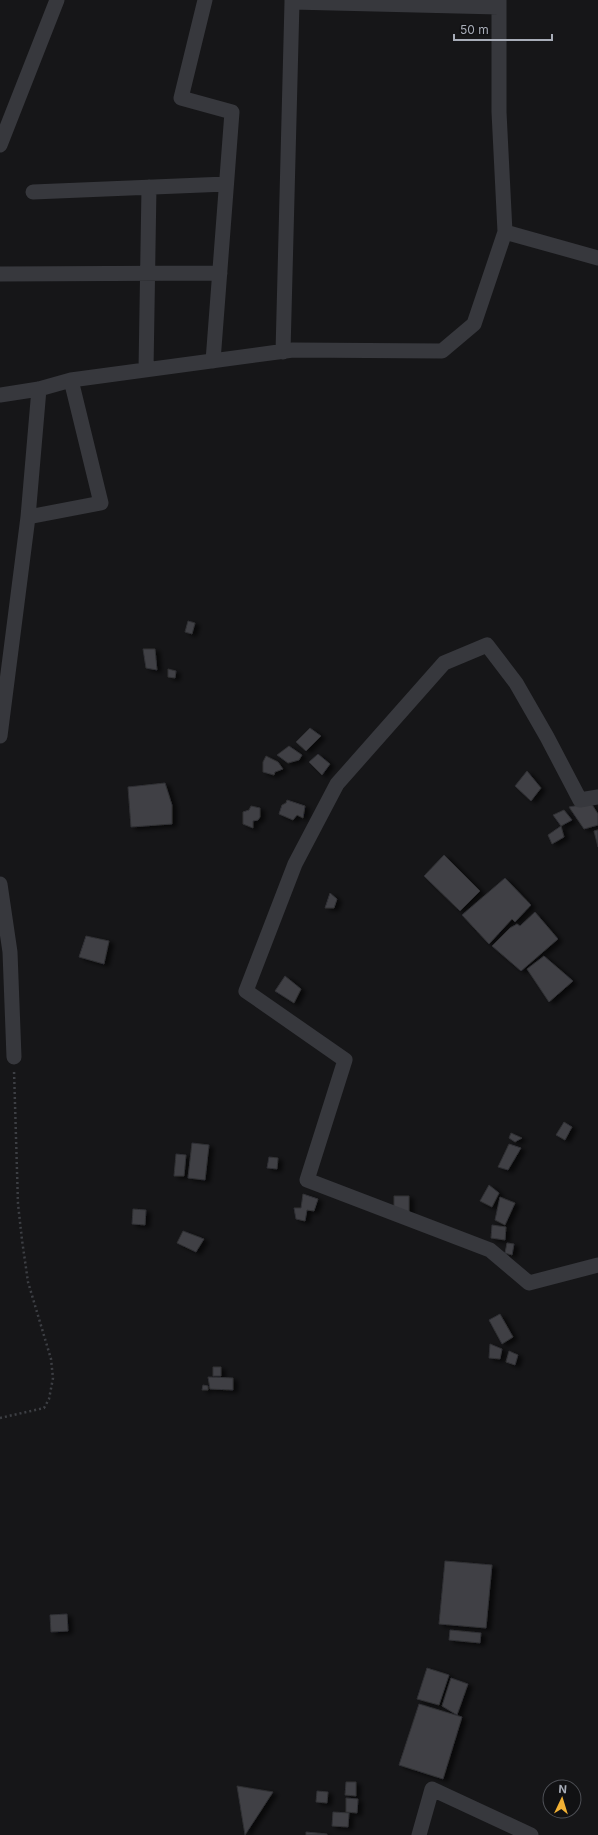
<svg xmlns="http://www.w3.org/2000/svg" width="598" height="1835" viewBox="0 0 598 1835" font-family="Inter,sans-serif">
<style>
.building{fill:#404145;stroke:#303034;filter:url(#shadow)}
.lines{fill:none;stroke-linecap:round;stroke-linejoin:round}
.path{stroke:#3d3f44;stroke-width:2.5;stroke-dasharray:2 3;stroke-linecap:butt}
.minor{stroke:#37383d;stroke-width:15}
</style>
<defs>
<filter id="shadow"><feDropShadow dx="4.5" dy="2.5" stdDeviation="2" flood-color="#0009"/></filter>
</defs>
<rect width="100%" height="100%" fill="#161618"/>
<path class="building" d="M188,621L195,623L192,634L185,632Z
M143,649H155L157,670L146,668Z
M168,669L176,671L175,678L168,677Z
M310,728L321,736L306,751L296,742Z
M289,746L302,755L299,760L288,763L277,755Z
M318,754L330,764L322,775L309,762Z
M266,756L278,762L283,769L275,772L274,775L263,772V762Z
M527,771L541,788L531,801L515,786Z
M165,783L172,805V824L131,827L128,787Z
M287,800L305,806L303,818L297,815L293,820L279,814L282,805L286,803Z
M591,803L598,814V825L584,829L569,807Z
M251,806L260,808V817L258,820L253,821V828L243,824V812L249,810Z
M564,810L572,820L561,826L553,815Z
M561,826L564,837L552,844L548,835Z
M598,830V847L594,831Z
M444,855L480,891L460,911L424,876Z
M505,878L531,905L515,922L512,919L489,944L462,915Z
M330,893L337,899L334,908H325Z
M535,912L558,939L521,971L492,946L510,928L517,924L520,926Z
M86,936L109,941L104,964L79,957Z
M544,956L573,981L549,1002L527,969Z
M285,976L301,989L294,1003L275,991Z
M564,1122L572,1127L565,1140L556,1135Z
M511,1133L522,1138L515,1142L509,1138Z
M192,1143L209,1145L205,1180L188,1178Z
M509,1144L521,1148L508,1170L498,1167Z
M176,1154L186,1155L184,1176H174Z
M269,1157L278,1158L277,1169L267,1168Z
M489,1185L499,1193L492,1207L480,1201Z
M303,1194L318,1199L314,1211L307,1210L305,1221L296,1219L294,1208H301Z
M394,1196H409V1216L394,1211Z
M500,1197L515,1203L505,1225L495,1220Z
M133,1209L146,1210L145,1225L132,1224Z
M492,1225L506,1227L505,1240L491,1238Z
M183,1231L204,1239L196,1252L177,1243Z
M507,1243L514,1244L512,1255L505,1253Z
M500,1314L513,1337L502,1344L489,1320Z
M490,1344L502,1349L500,1359L489,1358Z
M509,1351L518,1355L515,1365L506,1362Z
M213,1367H221V1376H213Z
M208,1377L233,1378V1390L210,1389Z
M203,1385L208,1386V1390H202Z
M445,1561L492,1565L486,1628L439,1624Z
M67,1614L68,1631L51,1632L50,1615Z
M450,1630L481,1633L480,1643L449,1640Z
M427,1668L449,1675L439,1705L417,1699Z
M451,1678L468,1684L457,1715L442,1706Z
M419,1704L462,1717L443,1779L399,1765Z
M346,1782H356V1796L345,1795Z
M237,1786L273,1792L245,1835Z
M317,1791L328,1792L327,1803L316,1802Z
M346,1798L358,1799L357,1813L346,1812Z
M333,1812L349,1813L348,1827L332,1826Z
M306,1832L327,1834V1835H306Z"/>
<g class="lines">
<path class="path" d="M0,1418L44,1408L49,1399L53,1378L51,1359L28,1282L22,1240L18,1204L14,1070"/>
<path class="minor" d="M205,0L181,98L232,112L213,361
M292,0V2L499,7
M0,145L57,0
M33,192L226,184
M505,232L598,258
M0,274L220,273
M283,352L292,2
M146,370L149,187
M0,395L39,389L71,380L293,350L442,351L474,324L505,232L499,112V0
M28,517L101,503L71,380
M0,736L28,517L39,389
M598,797L580,800L547,737L516,683L487,645L444,663L337,784L295,864L246,991L345,1060L307,1180L490,1250L529,1283L598,1265
M0,884L10,952L14,1057
M419,1835L432,1789L531,1835"/>
</g>
<g transform="translate(562 1799) rotate(4)"><circle r="19" fill="#111113" stroke="#4d4f55"/>
<path d="M0-3L7 15L0 10L-7 15Z" fill="#f2b134"/>
<text y="-6" font-size="11" font-weight="bold" text-anchor="middle" fill="#a8adb8">N</text>
</g>
<path d="M454 34v6h98v-6" fill="none" stroke="#a8adb8" stroke-width="2"/>
<text x="460" y="34" font-size="12" fill="#a8adb8" stroke="#111113" stroke-width="3" paint-order="stroke">50 m</text>
</svg>
